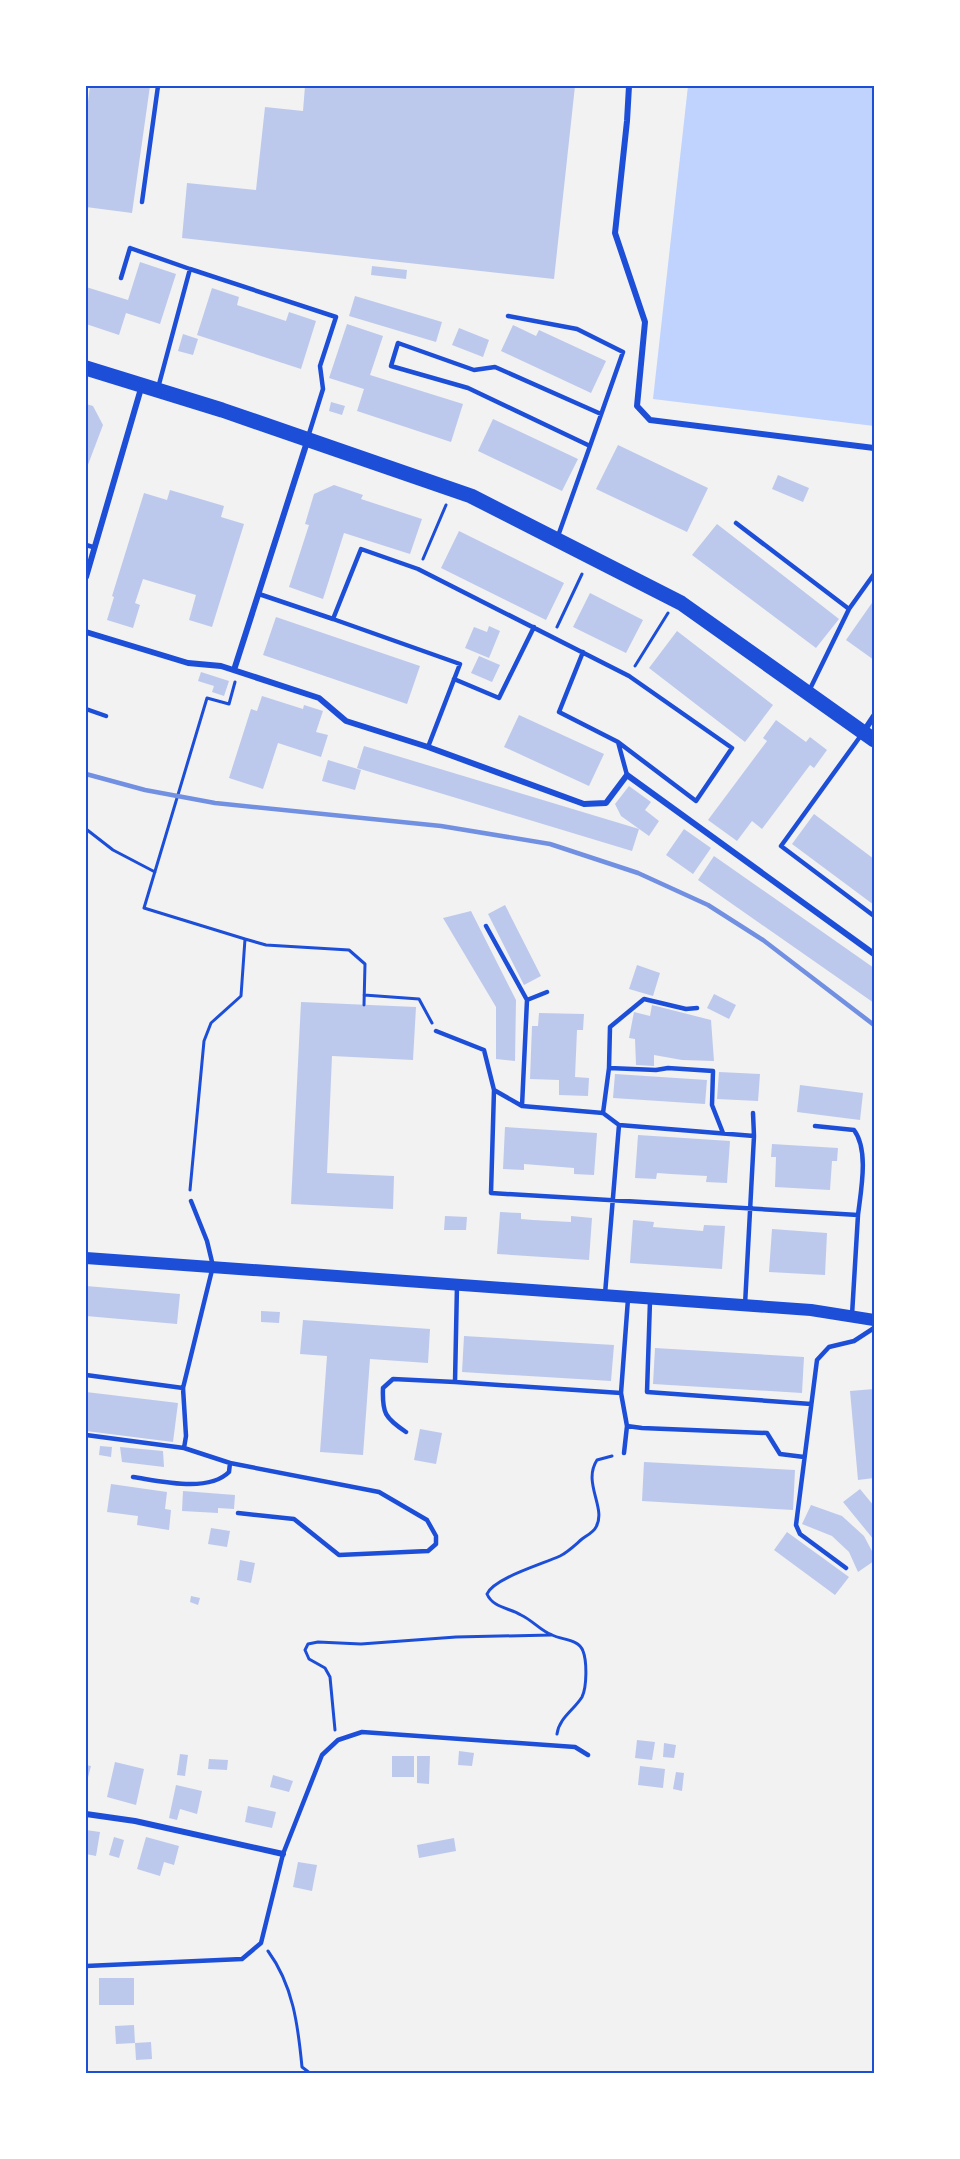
<svg xmlns="http://www.w3.org/2000/svg" width="960" height="2159" viewBox="0 0 960 2159" font-family="Ubuntu,sans-serif">
<style>
.water{fill:#bfd3fe}
.building{fill:#bdc9ec}
.lines{fill:none;stroke-linecap:round;stroke-linejoin:round}
.path{stroke:#1d4ed8;stroke-width:3}
.service{stroke:#1d4ed8;stroke-width:4.5}
.minor{stroke:#1d4ed8;stroke-width:6}
.secondary{stroke:#1d4ed8;stroke-width:12}
.primary{stroke:#1d4ed8;stroke-width:15}
.rail{stroke:#7290e2;stroke-width:4.5}
.neatline{fill:none;stroke:#1d4ed8;stroke-width:2}
</style>
<rect width="100%" height="100%" fill="#f2f2f2"/>
<path class="water" d="M688,86H874V426L653,399Z"/>
<path class="building" d="M90,86H150L132,213L86,207V117Z
M305,86H575L554,279L182,238L187,183L256,190L265,107L303,111Z
M140,262L176,274L160,324L126,313L119,335L86,324V287L128,300Z
M372,266L407,270L406,279L371,275Z
M212,288L239,297L237,305L286,321L289,312L316,321L301,369L197,335Z
M355,296L442,322L436,342L349,316Z
M347,324L383,336L370,375L463,404L451,442L357,411L364,389L329,378Z
M513,325L536,336L539,330L606,361L591,393L501,351Z
M459,328L489,340L483,357L452,345Z
M183,334L198,339L193,355L178,351Z
M331,402L345,406L342,415L329,411Z
M86,404L93,406L103,425L86,470Z
M493,419L578,459L562,491L478,451Z
M618,445L708,488L687,532L596,489Z
M778,475L809,488L803,502L772,489Z
M334,485L363,495L361,499L422,519L410,554L344,533L323,599L289,587L309,525L305,524L314,494Z
M170,490L224,506L221,517L244,524L212,627L189,620L196,595L143,579L135,603L140,605L133,628L107,620L114,597L112,596L144,493L167,500Z
M717,524L839,619L816,648L692,555Z
M459,531L564,583L546,620L441,568Z
M590,593L643,620L626,653L573,627Z
M874,600V660L846,640Z
M276,617L420,666L407,704L263,655Z
M489,626L500,631L489,658L465,648L474,627L487,632Z
M677,631L773,705L745,742L649,668Z
M479,656L500,665L492,682L471,673Z
M201,672L229,681L224,696L212,692L214,686L198,681Z
M262,696L303,709L304,705L323,711L316,732L328,735L321,757L278,743L263,789L229,778L251,709L257,711Z
M519,715L604,754L589,786L504,747Z
M776,720L806,742L810,737L827,750L814,768L810,765L762,829L752,821L737,841L708,820L767,741L763,738Z
M364,746L639,829L632,851L357,768Z
M328,760L361,770L355,790L322,781Z
M629,786L651,802L645,810L659,821L649,836L621,816L615,804Z
M814,814L874,859V905L792,844Z
M684,829L711,848L693,874L666,855Z
M714,856L874,968V1003L698,880Z
M505,905L541,976L524,985L488,914Z
M471,911L516,1000L515,1061L496,1059V1007L443,918Z
M637,965L660,973L653,996L629,989Z
M714,994L736,1005L729,1019L707,1008Z
M301,1002L416,1007L413,1060L332,1056L327,1173L394,1176L393,1209L291,1204Z
M652,1005L711,1020L714,1061L682,1060L654,1055V1066L636,1065L635,1039L629,1038L634,1012L650,1016Z
M539,1013L584,1014L583,1030H577L575,1077L589,1078L588,1096L559,1095V1080L530,1079L532,1026H538Z
M719,1072L760,1074L758,1101L717,1099Z
M615,1074L707,1080L705,1104L613,1098Z
M800,1085L863,1093L860,1120L797,1112Z
M505,1127L597,1133L594,1175L574,1174V1168L524,1164V1170L503,1169Z
M638,1135L730,1141L727,1183L706,1182L707,1176L671,1174L657,1173L656,1179L635,1178Z
M772,1144L838,1148L837,1161H832L830,1190L775,1187L776,1157H771Z
M500,1212L521,1213V1219L533,1220L571,1222V1216L592,1218L589,1260L497,1254Z
M445,1216L467,1217L466,1230H444Z
M633,1220L654,1222L653,1227L703,1231L704,1225L725,1226L722,1269L630,1263Z
M772,1229L827,1233L825,1275L769,1272Z
M86,1286L180,1294L177,1324L86,1316Z
M261,1311L280,1312L279,1323L261,1322Z
M303,1320L430,1329L428,1363L370,1359L363,1455L320,1452L327,1356L300,1354Z
M464,1336L614,1345L611,1381L462,1372Z
M655,1348L804,1357L802,1393L653,1384Z
M874,1389V1478L858,1480L850,1391Z
M86,1392L178,1403L173,1442L86,1431Z
M420,1429L442,1433L436,1464L414,1460Z
M100,1446L112,1447L111,1457L99,1455Z
M120,1447L163,1451L164,1467L122,1462Z
M644,1462L795,1470L793,1510L642,1501Z
M111,1484L167,1492L165,1509L171,1510L169,1530L137,1525L138,1516L107,1512Z
M860,1489L874,1506V1540L843,1502Z
M183,1491L235,1495L234,1509L218,1508V1513L182,1511Z
M811,1505L842,1516L864,1536L874,1555V1561L858,1572L849,1552L832,1536L802,1524Z
M211,1528L230,1531L227,1547L208,1544Z
M787,1532L849,1577L835,1595L774,1550Z
M240,1560L255,1563L251,1583L237,1580Z
M191,1596L200,1598L198,1605L190,1602Z
M637,1740L655,1742L652,1760L635,1758Z
M664,1743L676,1745L674,1758L663,1757Z
M459,1751L474,1753L472,1766L458,1765Z
M180,1754L188,1755L185,1776L177,1775Z
M392,1756H414V1777H392Z
M417,1756H430L429,1784L417,1783Z
M209,1759L228,1760L227,1770L208,1769Z
M115,1762L144,1769L136,1805L107,1797Z
M86,1765L91,1766L86,1785Z
M640,1766L665,1769L663,1788L638,1785Z
M676,1772L684,1773L682,1791L673,1789Z
M273,1775L293,1781L289,1792L270,1787Z
M176,1785L202,1791L197,1814L180,1809L177,1820L169,1818Z
M248,1806L276,1812L272,1828L245,1822Z
M86,1830L100,1832L96,1856L86,1854Z
M114,1837L124,1840L119,1858L109,1855Z
M146,1837L179,1846L174,1865L164,1862L160,1876L137,1869Z
M454,1838L456,1851L419,1858L417,1845Z
M298,1862L317,1865L312,1891L293,1887Z
M99,1978H134V2005H99Z
M134,2025L135,2043L116,2044L115,2026Z
M151,2042L152,2059L136,2060L135,2043Z"/>
<g class="lines">
<path class="path" d="M423,559L446,505
M557,627L582,574
M635,666L668,613
M86,829L113,850L155,872
M245,939L266,945L349,950L365,964L364,1005
M364,995L419,999L432,1023
M190,1190L204,1041L211,1023L241,996L245,939L144,908L207,698L229,704L235,682
M335,1730L330,1677L325,1668L309,1659L305,1650L308,1644L318,1642L361,1644L456,1637L551,1635
M557,1734C559,1718 574,1710 582,1697C587,1687 587,1661 583,1651C579,1639 562,1640 552,1635C541,1631 532,1620 521,1615C510,1608 493,1608 487,1594C494,1578 543,1564 560,1556C568,1552 575,1545 582,1539C586,1536 594,1532 596,1527C607,1508 582,1483 597,1460L612,1456
M268,1951C293,1985 298,2025 302,2067L311,2074"/>
<path class="service" d="M142,202L158,86
M121,278L130,248L190,269
M508,316L577,329L623,352L590,446
M158,388L190,269L336,317L320,366L323,389L308,437
M736,523L849,609
M558,536L590,446L468,388L391,366L398,343L474,370L495,367L601,414
M86,545L93,547
M259,594L333,619L361,549L418,569L629,676L732,748L696,801L618,742L559,712L583,652
M333,619L460,664L428,747
M454,679L499,698L534,627
M809,691L849,609L874,574
M86,709L106,716
M862,734L781,846L874,916
M618,742L627,775
M486,926L527,1000L522,1106
M527,1000L547,992
M436,1031L484,1050L494,1090L491,1193L858,1215L852,1315
M609,1068L656,1070L668,1068L713,1071L712,1105L723,1133
M494,1090L522,1106L603,1113L619,1125
M603,1113L609,1068L610,1027L644,999L686,1009L697,1008
M753,1113L754,1136
M815,1126L854,1130C869,1150 861,1190 858,1215
M457,1285L455,1382L621,1393L628,1299
M605,1294L619,1125L754,1136L745,1305
M650,1301L647,1392L811,1404
M86,1375L183,1388
M621,1393L627,1426L642,1428L767,1433L780,1454L804,1457
M406,1432C385,1418 382,1413 383,1388L393,1379L455,1382
M86,1435L184,1448L186,1436L183,1388L213,1266L207,1241L191,1201
M624,1453L627,1426
M230,1463L379,1492L427,1520L436,1536V1544L428,1551L339,1555L294,1519L238,1513
M133,1477C160,1481 208,1493 229,1472L230,1463L184,1448
M846,1568L800,1534L796,1525L817,1360L829,1347L854,1341L874,1328
M86,1966L242,1959L261,1943L283,1854L322,1755L338,1740L362,1732L575,1747L588,1755"/>
<path class="minor" d="M629,86L627,121L615,233L645,322L637,406L650,420L874,448
M86,577L142,385
M86,632L188,663L221,666L319,698L346,721L428,747L584,804L606,803L627,775L874,954
M234,670L307,442
M864,731L874,716
M86,1814L135,1821L283,1854"/>
<path class="secondary" d="M86,1258L811,1310L874,1320"/>
<path class="primary" d="M86,368L222,410L471,496L681,603L874,740"/>
<path class="rail" d="M86,774L145,790L215,803L441,826L550,844L638,873L708,905L763,940L874,1025"/>
</g>
<rect width="960" height="2159" fill="none" stroke="#ffffff" stroke-width="174"/>
<rect x="87" y="87" width="786" height="1985" class="neatline"/>
</svg>
